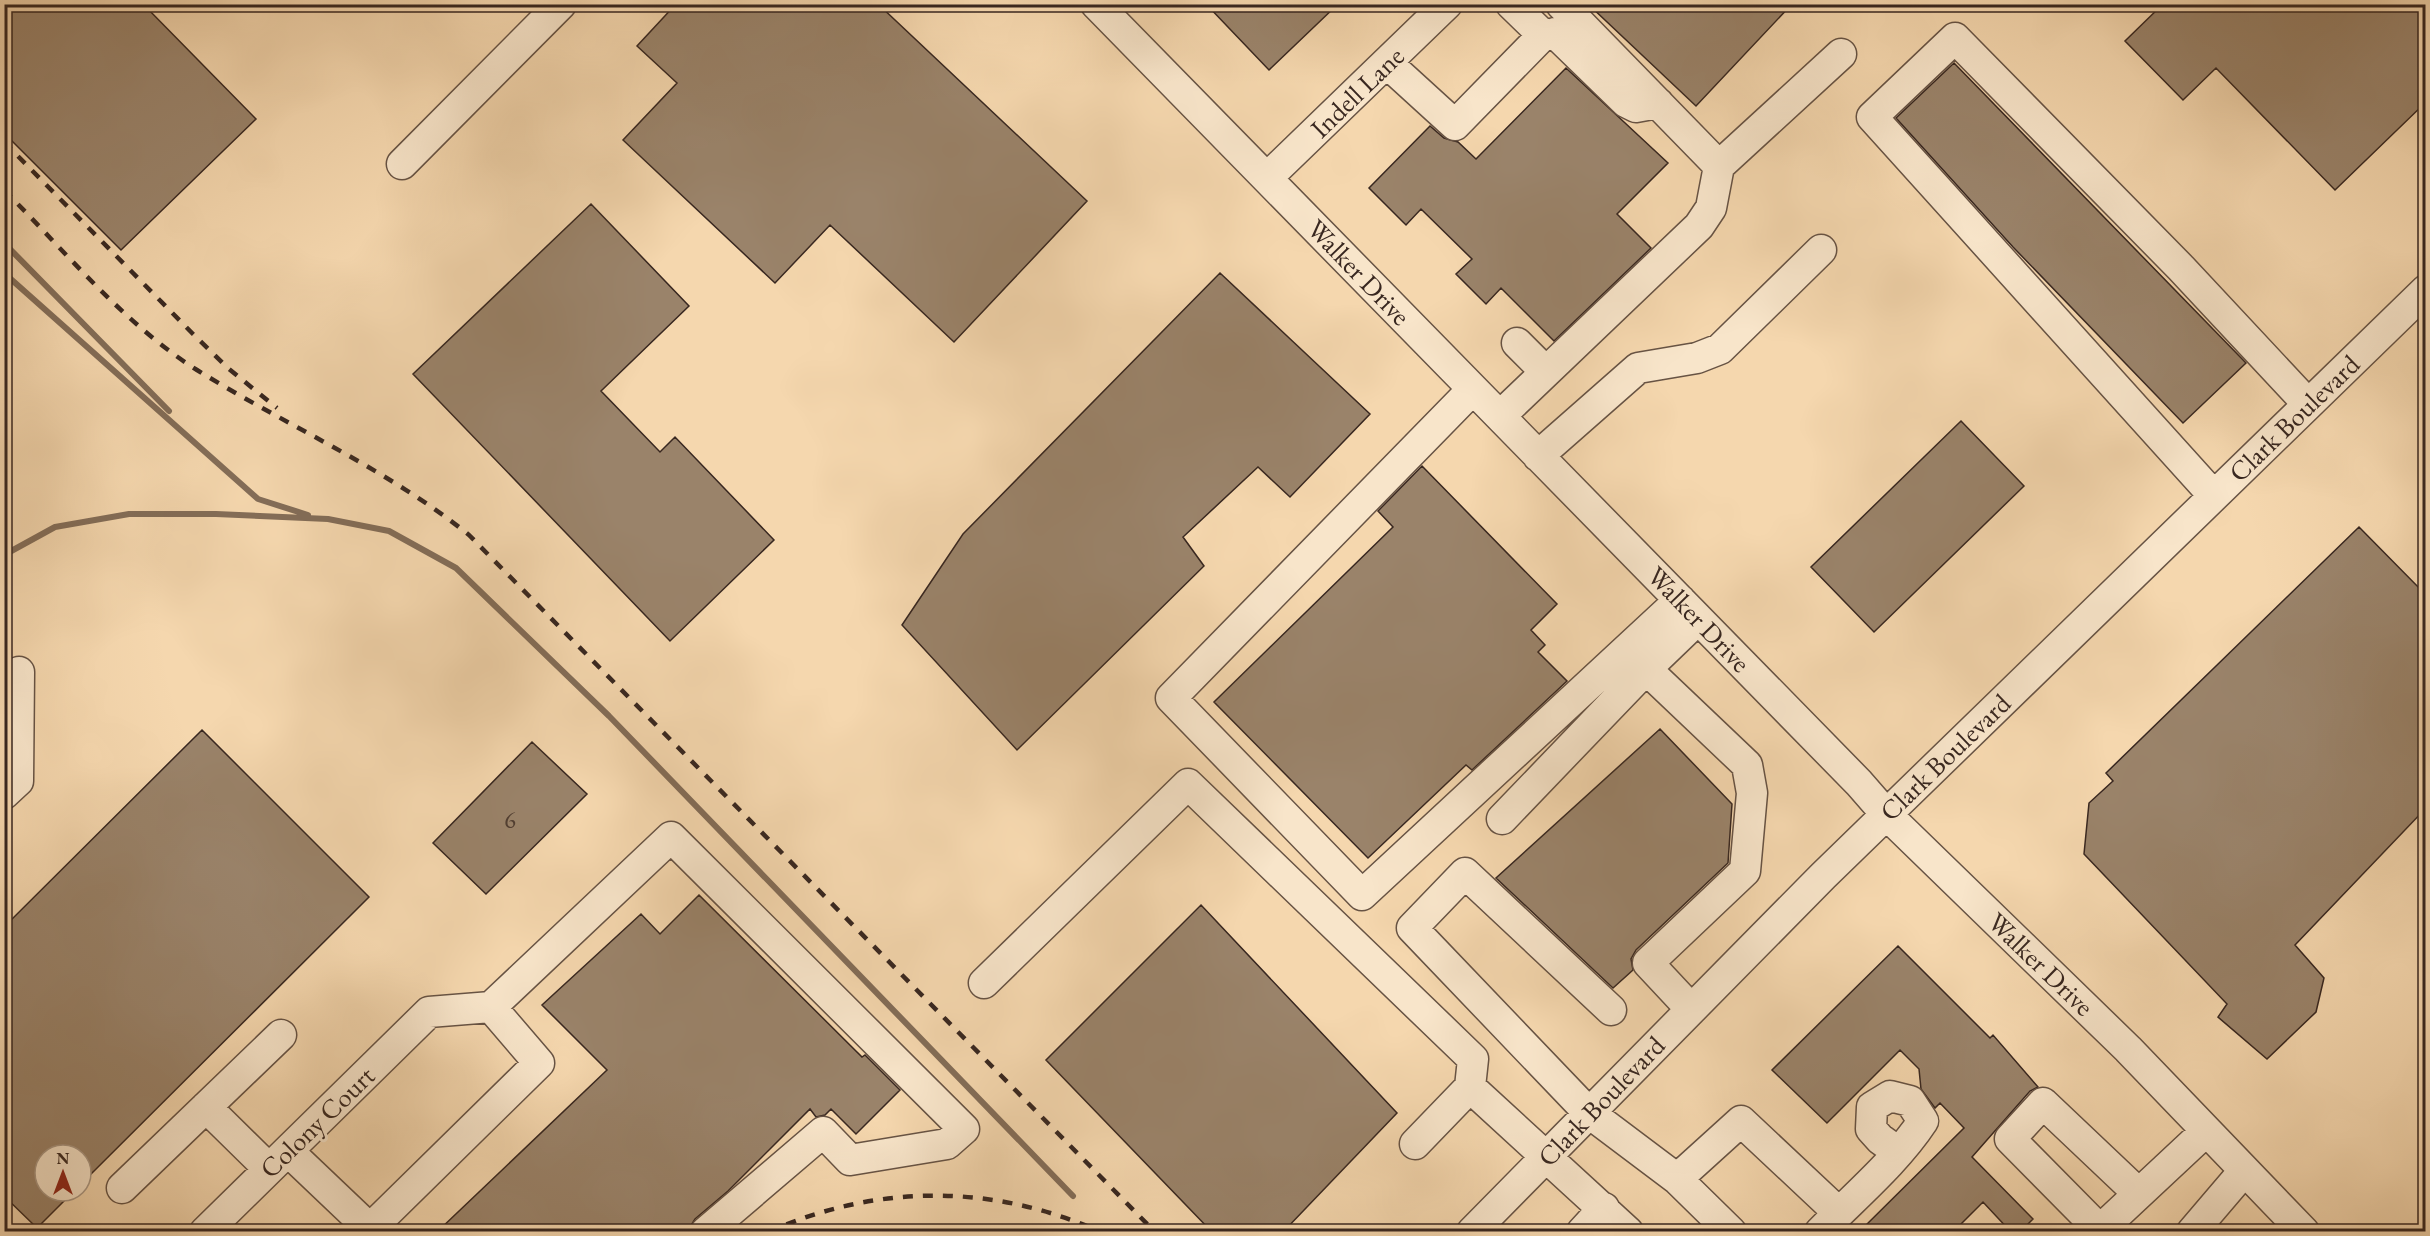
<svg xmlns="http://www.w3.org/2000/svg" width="2430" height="1236" viewBox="0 0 2430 1236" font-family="'EB Garamond',serif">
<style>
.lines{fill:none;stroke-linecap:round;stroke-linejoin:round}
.stream{stroke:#836d58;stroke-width:6}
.building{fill:#9a836a;stroke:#382720;stroke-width:1.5}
.minor-casing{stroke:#675344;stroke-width:33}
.minor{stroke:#f8e5ca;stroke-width:30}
.rail{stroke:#382720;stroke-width:4.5;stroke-dasharray:10 10;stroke-linecap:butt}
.labels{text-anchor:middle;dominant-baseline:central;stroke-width:6;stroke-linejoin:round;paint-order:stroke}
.number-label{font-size:24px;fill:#503e32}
.street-label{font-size:27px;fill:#382720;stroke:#f8e5ca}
</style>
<rect width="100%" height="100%" fill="#f5d7ae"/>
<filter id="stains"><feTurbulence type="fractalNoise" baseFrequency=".00333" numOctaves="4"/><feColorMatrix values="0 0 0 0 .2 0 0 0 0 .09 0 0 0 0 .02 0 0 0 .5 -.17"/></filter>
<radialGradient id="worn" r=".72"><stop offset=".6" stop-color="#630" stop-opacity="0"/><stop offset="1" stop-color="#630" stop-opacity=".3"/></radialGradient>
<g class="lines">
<path class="stream" d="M4,243L169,411
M4,273L258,499L308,515
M4,555L55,527L129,514H216L328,519L389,531L456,568L609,716L1073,1196"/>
</g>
<path class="building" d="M4,4H143L256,119L121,250L4,133Z
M676,4H878L1087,201L954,342L830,225L775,283L623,140L677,83L637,46Z
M1206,4H1338L1269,70Z
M1588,4H1792L1696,106Z
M2163,4H2426V102L2335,190L2216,68L2183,100L2125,41Z
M1954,63L2246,363L2183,423L2013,247L1896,118Z
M1566,68L1668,163L1617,214L1651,248L1554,341L1501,288L1486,304L1456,274L1472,259L1421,209L1406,225L1369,188L1430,126L1444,138L1458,142L1476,159Z
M591,204L689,306L601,391L660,452L675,437L774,540L670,641L413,374Z
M1220,273L1370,414L1290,497L1258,467L1183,537L1204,566L1017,750L902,625L963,534Z
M1961,421L2024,486L1874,632L1811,567Z
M1422,466L1557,604L1531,630L1545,645L1538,652L1567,681L1472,770L1466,765L1368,858L1214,702L1393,527L1378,511Z
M2359,527L2426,595V808L2295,945L2324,978L2316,1012L2267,1059L2218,1017L2227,1004L2084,854L2089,803L2113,781L2106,773Z
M1660,729L1732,804L1728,863L1636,950L1631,959L1633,970L1613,988L1496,878Z
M202,730L369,897L81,1184V1155H45V1191H74L37,1228L4,1196V927Z
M532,742L587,794L486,894L433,843Z
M699,895L862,1057L865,1055L900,1090L856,1134L831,1109L825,1115L816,1117L810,1109L728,1191L695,1219L687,1232H437L607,1070L542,1005L641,914L660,934Z
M1201,905L1397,1113L1283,1232H1212L1046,1060Z
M1898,946L1990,1038L1993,1035L2038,1087L2030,1091L1972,1157L2033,1219L2020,1232H2011L1983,1202L1953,1232H1859L1964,1128L1940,1103L1935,1108L1921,1089L1919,1069L1900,1050L1827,1123L1772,1070Z"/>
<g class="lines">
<defs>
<path id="minor" d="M1096,4L1859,783L1886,814L2128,1049L2304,1232
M1561,4L1719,166L1841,54
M1555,33L1626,102L1636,107L1658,103
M1387,63L1455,125L1543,35L1511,4
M402,164L561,4
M1267,178L1447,4
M1517,343L1546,372
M1473,389L1171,698L1362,895L1680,600
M1500,416L1699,226L1711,208L1719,166
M1538,456L1638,368L1697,358L1720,349L1821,250
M2214,496L1872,117L1955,38L2181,268L2308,404
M1646,669L1698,619
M4,794L18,781L19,672
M1502,819L1646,669L1747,765L1752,793L1745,871L1648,963L1691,1009
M984,983L1188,784L1473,1059L1470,1087
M1611,1010L1465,873L1412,928L1588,1112L1677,1179L1731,1232
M206,1107L269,1169
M1415,1144L1470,1087L1628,1232
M288,1151L370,1229
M1677,1179L1741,1121L1839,1213
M122,1188L281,1035
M2100,1230L2010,1139L2043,1103L2138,1193
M205,1232L429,1012L491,1007L671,837L964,1129L947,1144L850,1160L823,1132L706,1232
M372,1232L370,1229L539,1063L491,1007
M1472,1232L1823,876L2426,290
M1582,1232L1604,1208
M1820,1232C1855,1196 1896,1162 1923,1121L1910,1101L1890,1096L1872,1107L1871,1129L1880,1139L1898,1152
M2098,1232L2205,1132
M2192,1232L2244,1171"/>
</defs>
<use href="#minor" class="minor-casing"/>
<use href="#minor" class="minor"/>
<path class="rail" d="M4,142L193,334L229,369L277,408
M4,190C65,251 124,324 197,370C287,426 386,468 469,535L1155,1232
M768,1232C877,1184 991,1183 1101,1232"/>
</g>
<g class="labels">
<g class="number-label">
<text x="510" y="819">6</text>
</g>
<g class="street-label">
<text transform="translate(1357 92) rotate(-44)">Indell Lane</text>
<text transform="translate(1359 272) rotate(46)">Walker Drive</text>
<text transform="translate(2294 418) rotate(-44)">Clark Boulevard</text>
<text transform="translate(1699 619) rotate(46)">Walker Drive</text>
<text transform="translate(1945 757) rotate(-44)">Clark Boulevard</text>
<text transform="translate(2041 964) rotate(44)">Walker Drive</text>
<text transform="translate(1601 1101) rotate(-46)">Clark Boulevard</text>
<text transform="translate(317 1122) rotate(-44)">Colony Court</text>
</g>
</g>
<rect width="2430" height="1236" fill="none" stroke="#f5d7ae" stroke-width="24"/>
<rect x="6" y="6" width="2418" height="1224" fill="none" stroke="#382720" stroke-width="3"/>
<rect x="12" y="12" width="2406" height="1212" fill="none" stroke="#382720" stroke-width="1.5"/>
<g transform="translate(63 1173)"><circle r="28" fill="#f8e5ca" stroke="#ab9986" stroke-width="1.5"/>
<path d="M0-4.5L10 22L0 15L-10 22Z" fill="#8f2418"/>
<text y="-9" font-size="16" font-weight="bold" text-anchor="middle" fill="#382720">N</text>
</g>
<rect width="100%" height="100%" filter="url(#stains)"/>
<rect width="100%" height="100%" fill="url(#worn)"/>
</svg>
